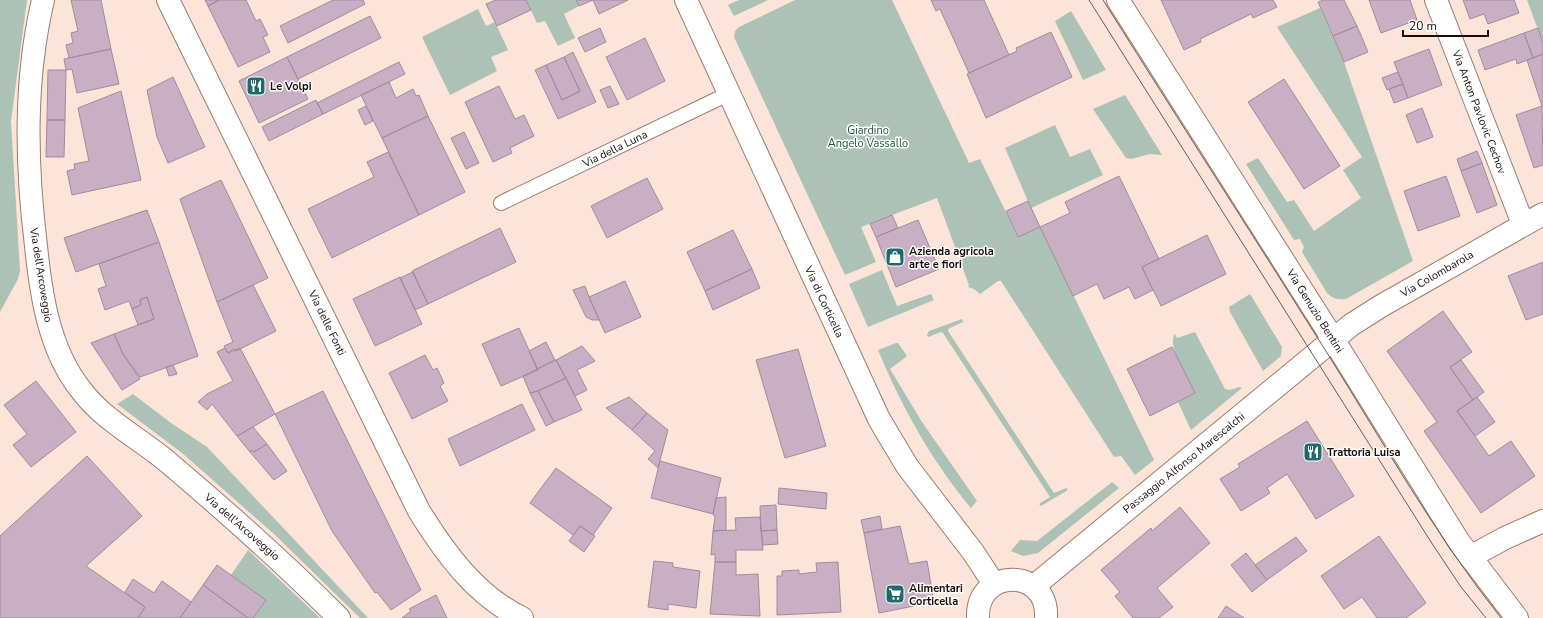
<svg xmlns="http://www.w3.org/2000/svg" width="1543" height="618" viewBox="0 0 1543 618" font-family="'Nunito Sans',sans-serif">
<style>
.green{fill:#acc2b6}
.building{fill:#c8afc4;stroke:#a28b9e}
.lines{fill:none;stroke-linecap:round;stroke-linejoin:round}
.lane-casing{stroke:#987d6f;stroke-width:16}
.street-casing{stroke:#987d6f;stroke-width:24}
.secondary-casing{stroke:#987d6f;stroke-width:24}
.lane{stroke:#fff;stroke-width:14}
.street{stroke:#fff;stroke-width:22}
.secondary{stroke:#fff;stroke-width:22}
.tram{stroke:#6b5c55;stroke-width:1}
.labels{text-anchor:middle;dominant-baseline:central;stroke-width:3;stroke-linejoin:round;paint-order:stroke}
.poi-label{font-size:11px;font-weight:bold;fill:#150b07;stroke:#fff;text-anchor:start}
.street-label{font-size:11px;fill:#150b07;stroke:#fff}
.park-label{font-size:11px;fill:#1c573e;stroke:#fff}
</style>
<rect width="100%" height="100%" fill="#fce4d8"/>
<path class="green" d="M0,0H27L11,121L20,271L18,279L0,312Z
M526,0H576L579,6L564,14L575,38L558,46L545,21L537,23Z
M739,0H768L734,16L728,5Z
M795,0H892L969,163L980,159L1018,237L1040,227L1154,460L1135,475L1121,456L1114,457L1001,281H998L980,294L974,289L968,287L969,285L937,198L861,227L876,262L845,275L734,37L735,31L739,27Z
M1527,0H1543V43Z
M1320,8L1344,62L1413,261L1346,299C1338,300 1333,299 1327,293L1302,252L1304,247L1300,239L1294,240L1246,164L1258,158L1287,202L1294,200L1314,231L1361,198L1343,170L1362,157L1277,27Z
M478,9L486,26L495,22L508,50L491,57L497,71L450,95L422,37Z
M1071,11L1106,70L1083,80L1055,21Z
M1125,95L1162,155L1150,154L1131,159L1126,158L1093,109Z
M1055,125L1070,157L1090,149L1103,175L1031,208L1005,148Z
M882,270L897,306L931,294L934,300L868,327L849,284Z
M1250,294L1282,347L1281,356L1263,371L1230,312L1229,307Z
M962,319L963,322L948,329V331L1054,493L1066,488L1068,490L1041,506L1039,504L1050,497L943,333L941,332L928,337L927,335L929,331Z
M1195,332L1225,389L1230,390L1239,387L1242,388L1191,430L1178,402L1195,393C1189,381 1166,345 1175,334L1177,338Z
M896,343H898L907,356L890,369L922,422L977,501L971,508C931,460 902,407 878,350Z
M133,394L171,423L207,447L368,618H360L274,534L182,453L117,404Z
M1112,482L1119,488L1038,553L1023,556L1011,551L1020,540L1037,541Z
M248,550L320,618H253L266,600L231,575Z"/>
<path class="building" d="M71,0H101L111,49L69,58L66,45L73,43L71,33L78,31Z
M205,0H219L208,6Z
M219,0H246L256,21L260,19L268,35L263,37L270,52L238,67L208,6Z
M333,0H363L365,4L288,43L280,26Z
M496,0H526L531,10L497,26L486,4Z
M576,0H628L599,14L593,0L579,6Z
M931,0H984L1009,55L969,73L940,9L936,11Z
M1161,0H1273L1277,7L1253,18L1251,14L1200,39L1201,42L1184,50Z
M1323,0H1344L1357,26L1333,36L1318,2Z
M1369,0H1410L1417,20L1381,33Z
M1463,0H1514L1519,13L1488,24L1484,14L1470,19Z
M370,16L381,38L298,79L287,57Z
M1357,26L1368,52L1344,62L1333,36Z
M600,28L606,42L585,52L578,38Z
M1538,28L1543,43V54L1533,58L1524,33Z
M1051,32L1072,77L986,118L967,74L1017,51L1016,48Z
M1524,33L1533,58L1517,64L1516,59L1485,70L1478,50Z
M645,38L665,81L627,100L606,57Z
M111,49L119,84L77,93L72,69L66,70L64,59Z
M1429,49L1442,85L1408,98L1394,62Z
M573,52L596,102L558,119L535,70L546,65L562,100L580,91L564,57Z
M1543,54V105L1542,106L1527,60Z
M287,57L308,99L259,123L239,81Z
M564,57L580,91L562,100L546,65Z
M399,62L405,74L323,114L317,103Z
M48,70H66L65,120H47Z
M1398,72L1403,84L1387,90L1382,78Z
M173,77L205,147L168,163L157,137L147,90Z
M1284,79L1340,166L1304,189L1248,102Z
M389,82L396,98L413,89L416,96L419,95L428,116L382,138L361,95Z
M1403,84L1408,98L1394,103L1389,89Z
M499,86L515,119L524,115L534,136L510,148L512,153L493,162L465,102Z
M610,86L619,104L608,108L600,90Z
M121,91L141,180L72,195L67,171L75,169L74,164L89,161L78,108Z
M316,100L323,114L269,141L262,127Z
M366,106L373,121L365,125L358,110Z
M1542,106L1543,165L1534,168L1516,115Z
M1422,108L1433,137L1417,143L1406,115Z
M428,116L465,192L419,215L382,138Z
M47,120H65L64,157H46Z
M464,132L479,163L466,169L451,138Z
M1477,151L1482,163L1461,171L1457,159Z
M388,152L419,215L332,258L308,209L374,177L367,162Z
M1482,163L1497,205L1477,213L1461,171Z
M1119,176L1159,259L1142,267L1153,290L1135,299L1129,287L1104,299L1097,284L1073,296L1040,227L1070,213L1065,202Z
M1446,176L1460,216L1418,231L1404,191Z
M647,178L663,209L607,238L591,206Z
M221,180L268,278L217,302L180,199Z
M1028,201L1040,227L1018,237L1006,211Z
M147,210L159,242L76,272L64,238Z
M892,215L898,228L876,237L870,224Z
M918,220L939,269L896,287L876,237Z
M500,228L516,262L428,304L412,271Z
M733,230L752,269L705,291L687,252Z
M1207,235L1226,274L1161,306L1142,267Z
M159,242L198,356L140,377L123,354L114,334L154,319L147,297L140,300L141,305L132,309L129,301L105,310L98,289L106,286L99,264Z
M1543,262V314L1526,320L1508,276Z
M752,269L760,288L713,310L705,291Z
M413,272L428,304L415,310L400,278Z
M400,277L422,324L375,346L353,299Z
M625,281L641,317L605,333L589,297Z
M253,285L276,331L236,351L234,349L228,353L224,346L233,342L217,302Z
M585,286L589,297L599,320H592L586,317L573,290Z
M147,297L154,319L138,325L132,309L141,305L140,300Z
M1443,311L1472,352L1450,367L1473,400L1457,411L1489,456L1511,441L1535,476L1481,513L1424,431L1437,422L1387,351Z
M519,328L538,370L501,386L482,344Z
M114,334L123,354L140,379L122,390L91,343Z
M546,342L555,360L537,369L529,351Z
M582,346L595,361L577,370L587,390L575,396L556,360Z
M1172,347L1195,393L1150,416L1127,369Z
M225,348L228,353L240,348L275,414L237,436L212,404L207,410L198,402L207,394L233,381L217,352Z
M798,349L826,446L785,458L756,360Z
M425,355L433,370L437,368L444,383L440,386L448,401L412,419L389,373Z
M556,360L566,378L538,391L530,393L523,376Z
M1461,360L1484,392L1473,400L1450,367Z
M173,365L177,374L169,376L166,367Z
M566,378L582,410L554,422L538,391Z
M36,381L76,432L31,467L13,445L27,434L4,405Z
M323,391L421,590L391,610L377,592L375,593L332,531L275,414Z
M538,391L554,422L546,426L530,393Z
M629,397L647,413L632,430L606,408Z
M1477,397L1495,422L1475,436L1457,411Z
M522,404L535,430L460,466L448,439Z
M647,413L668,430L658,468L648,459L655,451L632,430Z
M1307,421L1354,496L1316,519L1287,474L1267,488L1270,493L1241,511L1220,479L1240,467L1238,464Z
M253,427L267,444L254,452L252,450L250,452L237,436Z
M267,444L287,471L274,480L250,452L252,450L254,452Z
M87,456L142,516L86,566L145,607L138,618H0V536Z
M660,461L721,478L713,514L651,498Z
M556,468L612,508L593,535L580,526L573,535L530,503Z
M779,488L827,493L826,509L778,504Z
M726,497V530L713,531L715,517L713,514L716,498Z
M776,505L777,530L761,531L760,506Z
M1180,507L1210,543L1157,588L1173,607L1159,618H1133L1115,596L1120,592L1101,570L1151,528L1152,531Z
M880,516L882,529L864,533L861,520Z
M760,517L763,550H736V562H715V554L711,555L713,531L736,530L735,518Z
M580,526L595,536L584,552L569,541Z
M900,526L909,564L927,561L934,602L879,613L864,533Z
M777,530L778,544L763,545L761,531Z
M1379,536L1426,603L1406,618H1377L1362,597L1344,609L1321,576Z
M1296,537L1307,551L1267,580L1255,565Z
M1246,553L1267,580L1252,592L1231,565Z
M654,561L673,563V567L700,571L696,608L668,604V610L648,607Z
M715,562H736V575L758,574L760,616L710,614Z
M838,562L841,612L777,615V576H782V571L799,570V574L817,572L816,563Z
M217,565L266,600L253,618H248L203,585Z
M133,579L154,593L162,581L191,602L180,618H138L145,607L125,592Z
M203,585L248,618H180Z
M436,595L447,618H402L411,611L409,609Z
M1226,606L1244,618H1218Z"/>
<g class="lines">
<defs>
<path id="lane" d="M501,203L728,94"/>
<path id="street" d="M43,0C24,81 26,164 36,246C41,295 49,350 81,390C104,421 141,439 170,464C228,513 285,564 339,618
M168,0L419,511C445,553 476,596 522,618
M686,0L879,419L907,466L973,552L994,584
M1436,0L1523,224
M1470,557L1505,538L1543,521
M1034,586L1351,325L1381,306L1543,214
M978,618C976,567 1049,567 1046,618"/>
<path id="secondary" d="M1118,0L1333,339L1459,542L1517,618"/>
</defs>
<use href="#lane" class="lane-casing"/>
<use href="#street" class="street-casing"/>
<use href="#secondary" class="secondary-casing"/>
<use href="#lane" class="lane"/>
<use href="#street" class="street"/>
<use href="#secondary" class="secondary"/>
<path class="tram" d="M1089,0L1431,542L1461,587L1486,618
M1103,0C1178,119 1254,237 1329,356C1384,444 1436,536 1501,618"/>
</g>
<defs>
<symbol id="restaurant-square" viewBox="-11 -11 22 22"><rect x="-9" y="-9" width="18" height="18" rx="4" fill="#1f6b6c" stroke="#fff"/><path d="M-5-6h1v4h1v-4h1v4h1v-4h1v5L-1.5 .5V6h-2V.5L-5-1ZM5-6V6H3V1.5H1.5Q1.5-4 5-6Z" fill="#fff"/></symbol>
<symbol id="shop-square" viewBox="-11 -11 22 22"><rect x="-9" y="-9" width="18" height="18" rx="4" fill="#1f6b6c" stroke="#fff"/><path d="M-5-2.5h2.3a2.7 3.5 0 0 1 5.4 0H5L5.5 6h-11ZM-1.5-2.5h3a1.5 2.3 0 0 0-3 0Z" fill="#fff"/></symbol>
<symbol id="supermarket-square" viewBox="-11 -11 22 22"><rect x="-9" y="-9" width="18" height="18" rx="4" fill="#1f6b6c" stroke="#fff"/><path d="M-6-5.5h2.5l.6 2H6L4.5 2H-2.5L-4.4-4H-6ZM-1.5 3.2a1.3 1.3 0 1 0 .1 0ZM3 3.2a1.3 1.3 0 1 0 .1 0Z" fill="#fff"/></symbol>
</defs>
<g fill-rule="evenodd">
<use href="#restaurant-square" x="245" y="75" width="22" height="22"/>
<use href="#shop-square" x="884" y="246" width="22" height="22"/>
<use href="#restaurant-square" x="1302" y="441" width="22" height="22"/>
<use href="#supermarket-square" x="884" y="583" width="22" height="22"/>
</g>
<g class="labels">
<g class="poi-label">
<text x="270" y="86">Le Volpi</text>
<text x="909" y="251">Azienda agricola<tspan x="909" dy="13">arte e fiori</tspan></text>
<text x="1327" y="452">Trattoria Luisa</text>
<text x="909" y="588">Alimentari<tspan x="909" dy="13">Corticella</tspan></text>
</g>
<g class="street-label">
<text transform="translate(1479 112) rotate(69)">Via Anton Pavlovic Cechov</text>
<text transform="translate(615 149) rotate(-26)">Via della Luna</text>
<text transform="translate(1437 274) rotate(-30)">Via Colombarola</text>
<text transform="translate(41 275) rotate(81)">Via dell'Arcoveggio</text>
<text transform="translate(824 302) rotate(65)">Via di Corticella</text>
<text transform="translate(1315 311) rotate(58)">Via Genuzio Bentini</text>
<text transform="translate(327 323) rotate(64)">Via delle Fonti</text>
<text transform="translate(1184 463) rotate(-39)">Passaggio Alfonso Marescalchi</text>
<text transform="translate(242 527) rotate(41)">Via dell'Arcoveggio</text>
</g>
<g class="park-label">
<text x="868" y="130">Giardino<tspan x="868" dy="13">Angelo Vassallo</tspan></text>
</g>
</g>
<path d="M1403 30v6h85v-6" fill="none" stroke="#150b07" stroke-width="2"/>
<text x="1409" y="30" font-size="12" fill="#150b07" stroke="#ffffff" stroke-width="3" paint-order="stroke">20 m</text>
</svg>
